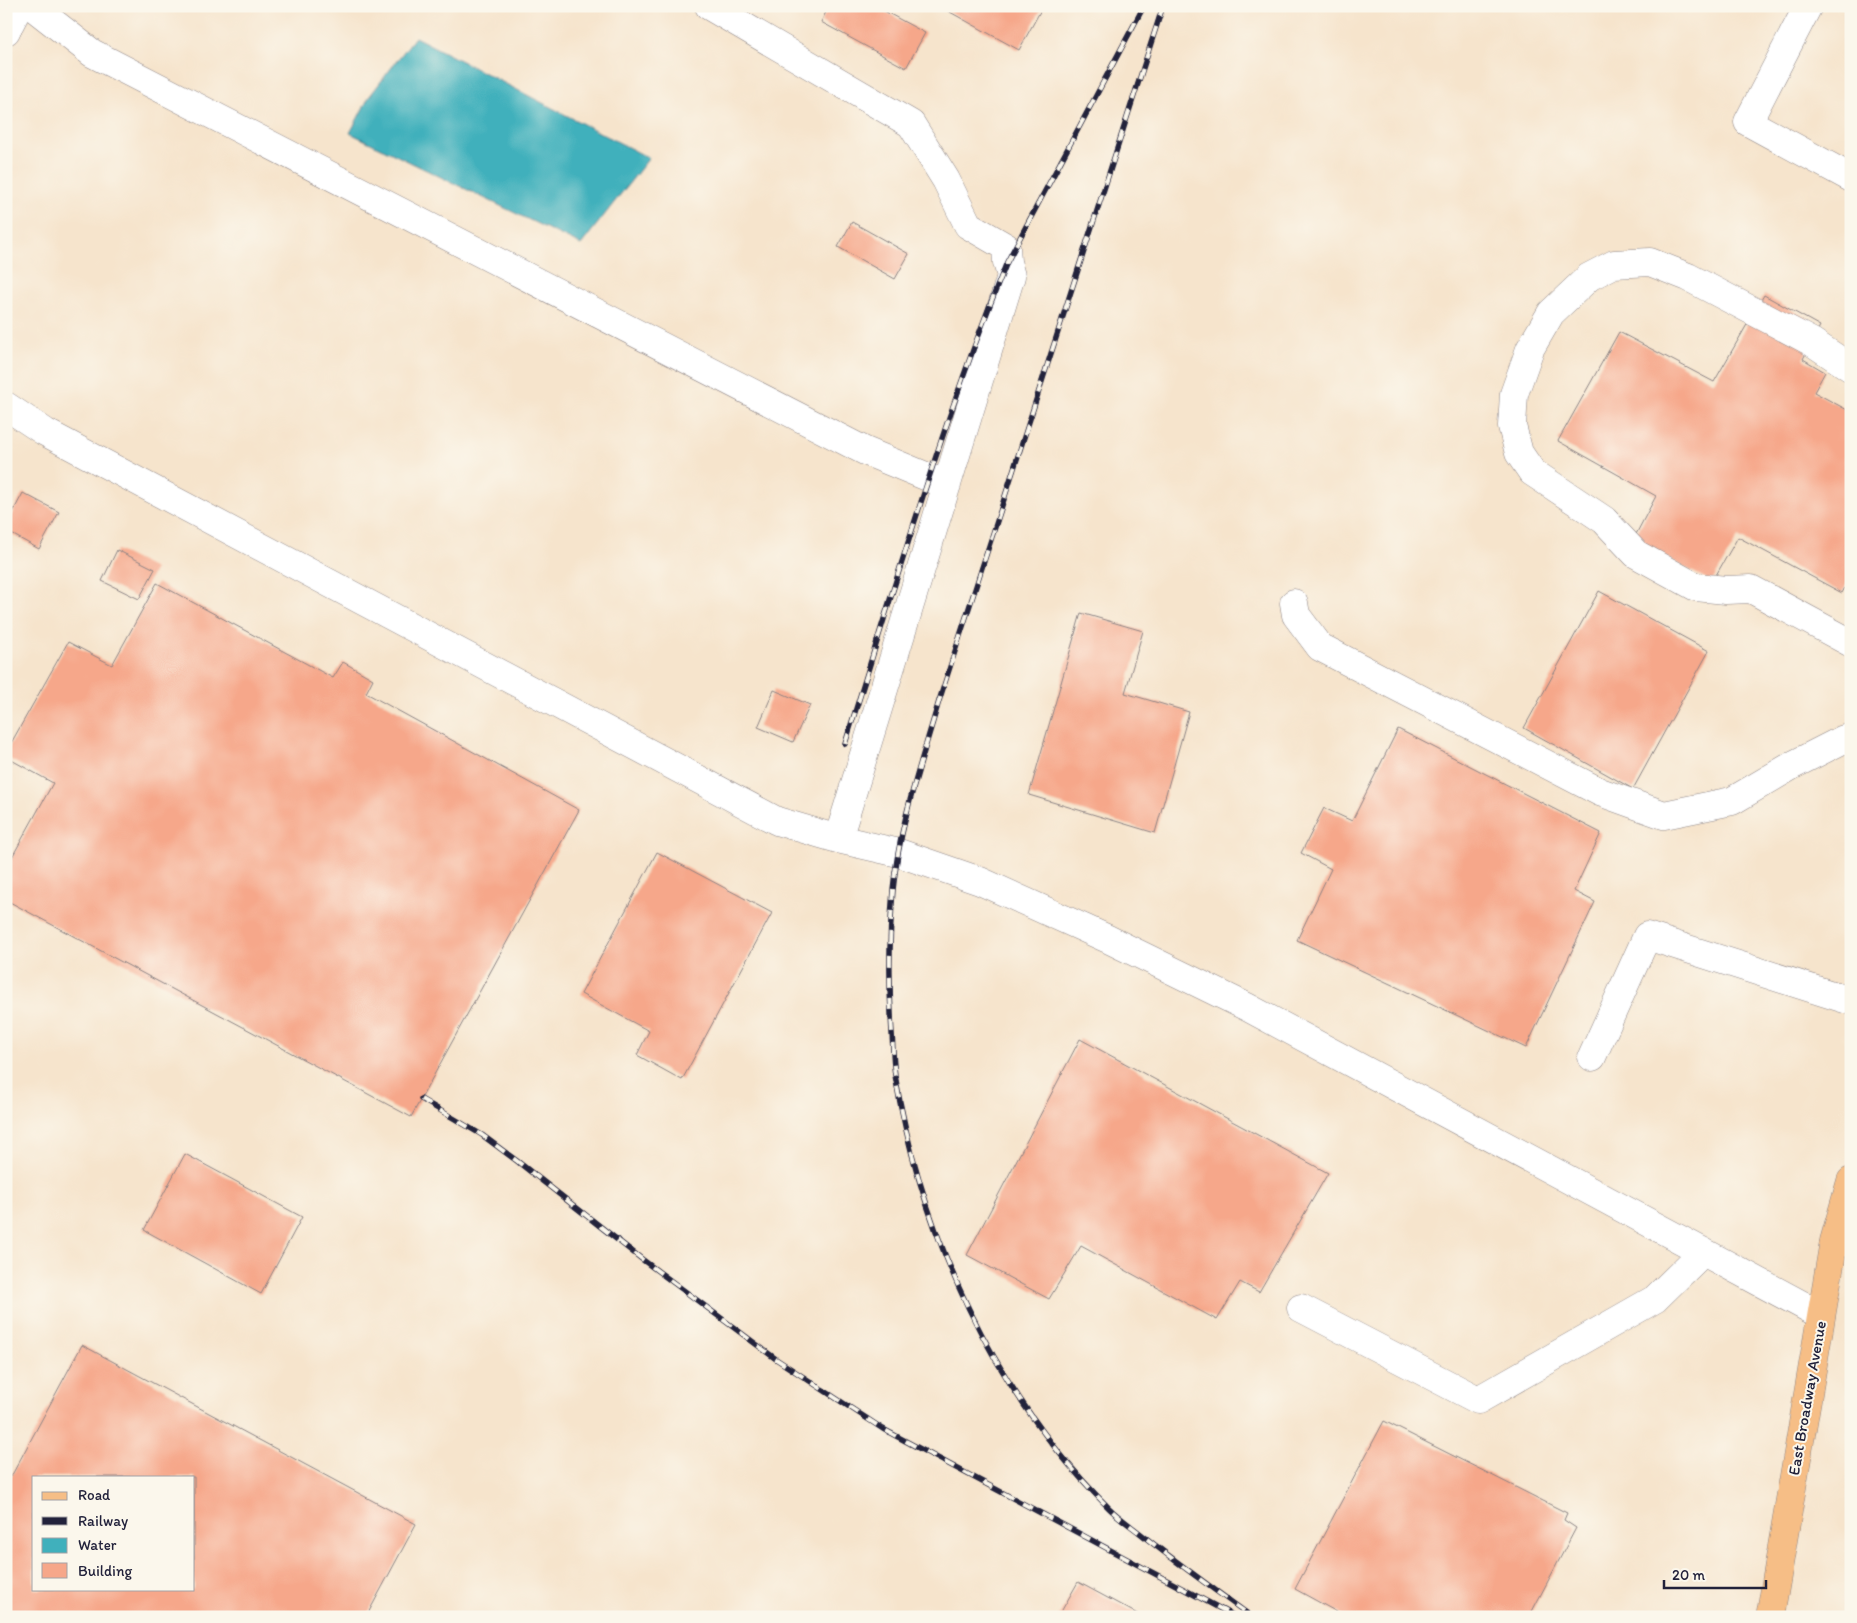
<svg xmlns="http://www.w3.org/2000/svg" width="1857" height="1623" viewBox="0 0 1857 1623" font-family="Itim,sans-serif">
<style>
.water{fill:#40b0bc;stroke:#31697c}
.building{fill:#f6a78a;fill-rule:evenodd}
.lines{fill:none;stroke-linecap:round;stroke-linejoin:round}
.minor-casing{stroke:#8c8384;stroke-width:29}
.major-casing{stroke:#8c8384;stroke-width:29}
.minor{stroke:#fff;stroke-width:28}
.major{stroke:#f6be86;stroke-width:28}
.rail-casing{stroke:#22223b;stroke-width:5.5}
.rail{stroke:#fbf7ec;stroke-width:4;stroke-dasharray:11;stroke-linecap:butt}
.labels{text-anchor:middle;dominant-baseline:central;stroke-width:4;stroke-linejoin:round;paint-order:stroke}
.street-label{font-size:16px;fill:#22223b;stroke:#fbf7ec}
</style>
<rect width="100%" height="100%" fill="#fbf7ec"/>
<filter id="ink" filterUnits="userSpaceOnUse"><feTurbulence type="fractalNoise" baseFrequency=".02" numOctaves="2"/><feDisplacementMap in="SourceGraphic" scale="10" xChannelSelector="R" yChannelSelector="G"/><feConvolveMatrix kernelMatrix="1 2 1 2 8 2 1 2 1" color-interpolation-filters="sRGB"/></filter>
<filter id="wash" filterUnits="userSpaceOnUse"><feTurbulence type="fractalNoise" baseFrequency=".0096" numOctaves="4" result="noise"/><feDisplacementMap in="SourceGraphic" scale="20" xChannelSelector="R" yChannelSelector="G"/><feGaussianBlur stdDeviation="1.12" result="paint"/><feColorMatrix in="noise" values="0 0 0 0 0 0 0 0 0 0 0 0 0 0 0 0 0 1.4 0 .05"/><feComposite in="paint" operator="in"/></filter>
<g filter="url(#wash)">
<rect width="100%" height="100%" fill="#f6e4cc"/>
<path class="water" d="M415,37L649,158L581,245L350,133L369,97Z"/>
<g id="blocks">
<path class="building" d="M829,6H875L925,33L906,68L821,22Z
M939,6H1043L1019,50Z
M852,222L909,254L895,279L838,247Z
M1764,295L1820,326L1803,359L1825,372L1814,392L1851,412V577L1842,593L1738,537L1712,582L1633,540L1656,496L1558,441L1619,332L1714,382Z
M23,493L59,512L39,549L6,531V525Z
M117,550L155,569L139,599L102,581Z
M157,583L333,678L343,662L373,679L366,693L579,810L411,1117L6,900V868L53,783L6,757V752L68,642L112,665Z
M1599,591L1709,651L1633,789L1524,728Z
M1081,613L1143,631L1125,693L1189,712L1155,833L1029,795Z
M774,690L810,705L793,742L758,727Z
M1398,729L1601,833L1574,891L1595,902L1526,1048L1297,940L1331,869L1301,853L1324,808L1352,821Z
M657,852L772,913L682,1080L637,1055L649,1031L581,994Z
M1080,1039L1328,1173L1259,1292L1240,1282L1217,1320L1081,1246L1049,1299L967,1255Z
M185,1154L302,1217L261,1294L144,1230Z
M82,1345L416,1524L366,1617H6V1486ZM34,1477H194V1589H34Z
M1384,1421L1567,1513L1564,1520L1576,1528L1529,1617H1346L1295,1589Z
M1078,1582L1143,1617H1058Z"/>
</g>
</g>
<g filter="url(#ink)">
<use href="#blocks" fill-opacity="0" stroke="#8c8384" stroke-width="1"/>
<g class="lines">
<defs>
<path id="minor" d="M32,6L92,53L865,451L947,485
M709,6L911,124L946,180L968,225L1006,247L1007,262L1011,276L838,839
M1808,6L1748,122L1851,178
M6,31L19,6
M1851,368L1812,342L1688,277L1650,262L1614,264L1589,277L1551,313L1530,349L1514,394L1512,426L1519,453L1532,472L1604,520L1636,554L1696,587L1726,590L1751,589L1851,643
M6,406L45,432L777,821L838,839L899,853L980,881L1108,939L1247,1007L1821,1315
M1294,603L1296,615L1320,647L1600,792L1664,815L1732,801L1793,765L1844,739L1851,741
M1592,1057L1647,936L1851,1001
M1301,1308L1478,1400L1655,1299L1703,1252"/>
<path id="major" d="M1770,1617L1834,1241L1851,1181"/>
</defs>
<use href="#minor" class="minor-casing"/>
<use href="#major" class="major-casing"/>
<use href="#minor" class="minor"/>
<use href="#major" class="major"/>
<defs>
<path id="rail" d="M1163,6L939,701C921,763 899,826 893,890C889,938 889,986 892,1033C893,1047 893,1061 895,1075C922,1235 993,1393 1109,1508C1120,1519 1134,1528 1146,1538C1180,1565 1216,1591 1252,1617
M845,744C896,583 943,419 1007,262L1144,6
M421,1099L482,1135L517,1161L643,1260L776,1359L883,1429L1236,1617"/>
</defs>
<use href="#rail" class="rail-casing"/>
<use href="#rail" class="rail"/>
</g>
</g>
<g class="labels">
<g class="street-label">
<text transform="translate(1807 1398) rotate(-80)">East Broadway Avenue</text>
</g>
</g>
<rect width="1857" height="1623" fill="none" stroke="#fbf7ec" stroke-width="25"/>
<rect x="32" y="1476" width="162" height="115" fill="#fbf7ec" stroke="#a4a2a5"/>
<rect x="42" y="1492" width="25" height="8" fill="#f6be86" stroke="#a4a2a5"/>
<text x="78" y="1500" font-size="15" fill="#22223b">Road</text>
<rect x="42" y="1517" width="25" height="8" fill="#22223b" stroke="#a4a2a5"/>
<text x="78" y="1526" font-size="15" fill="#22223b">Railway</text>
<rect x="42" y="1538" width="25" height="15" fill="#40b0bc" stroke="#a4a2a5"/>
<text x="78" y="1550" font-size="15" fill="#22223b">Water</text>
<rect x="42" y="1563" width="25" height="15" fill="#f6a78a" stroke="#a4a2a5"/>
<text x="78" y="1576" font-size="15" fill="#22223b">Building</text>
<path d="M1664 1580v8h102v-8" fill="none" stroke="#22223b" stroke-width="2.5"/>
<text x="1672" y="1580" font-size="15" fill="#22223b" stroke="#fbf7ec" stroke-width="4" paint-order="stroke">20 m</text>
</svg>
